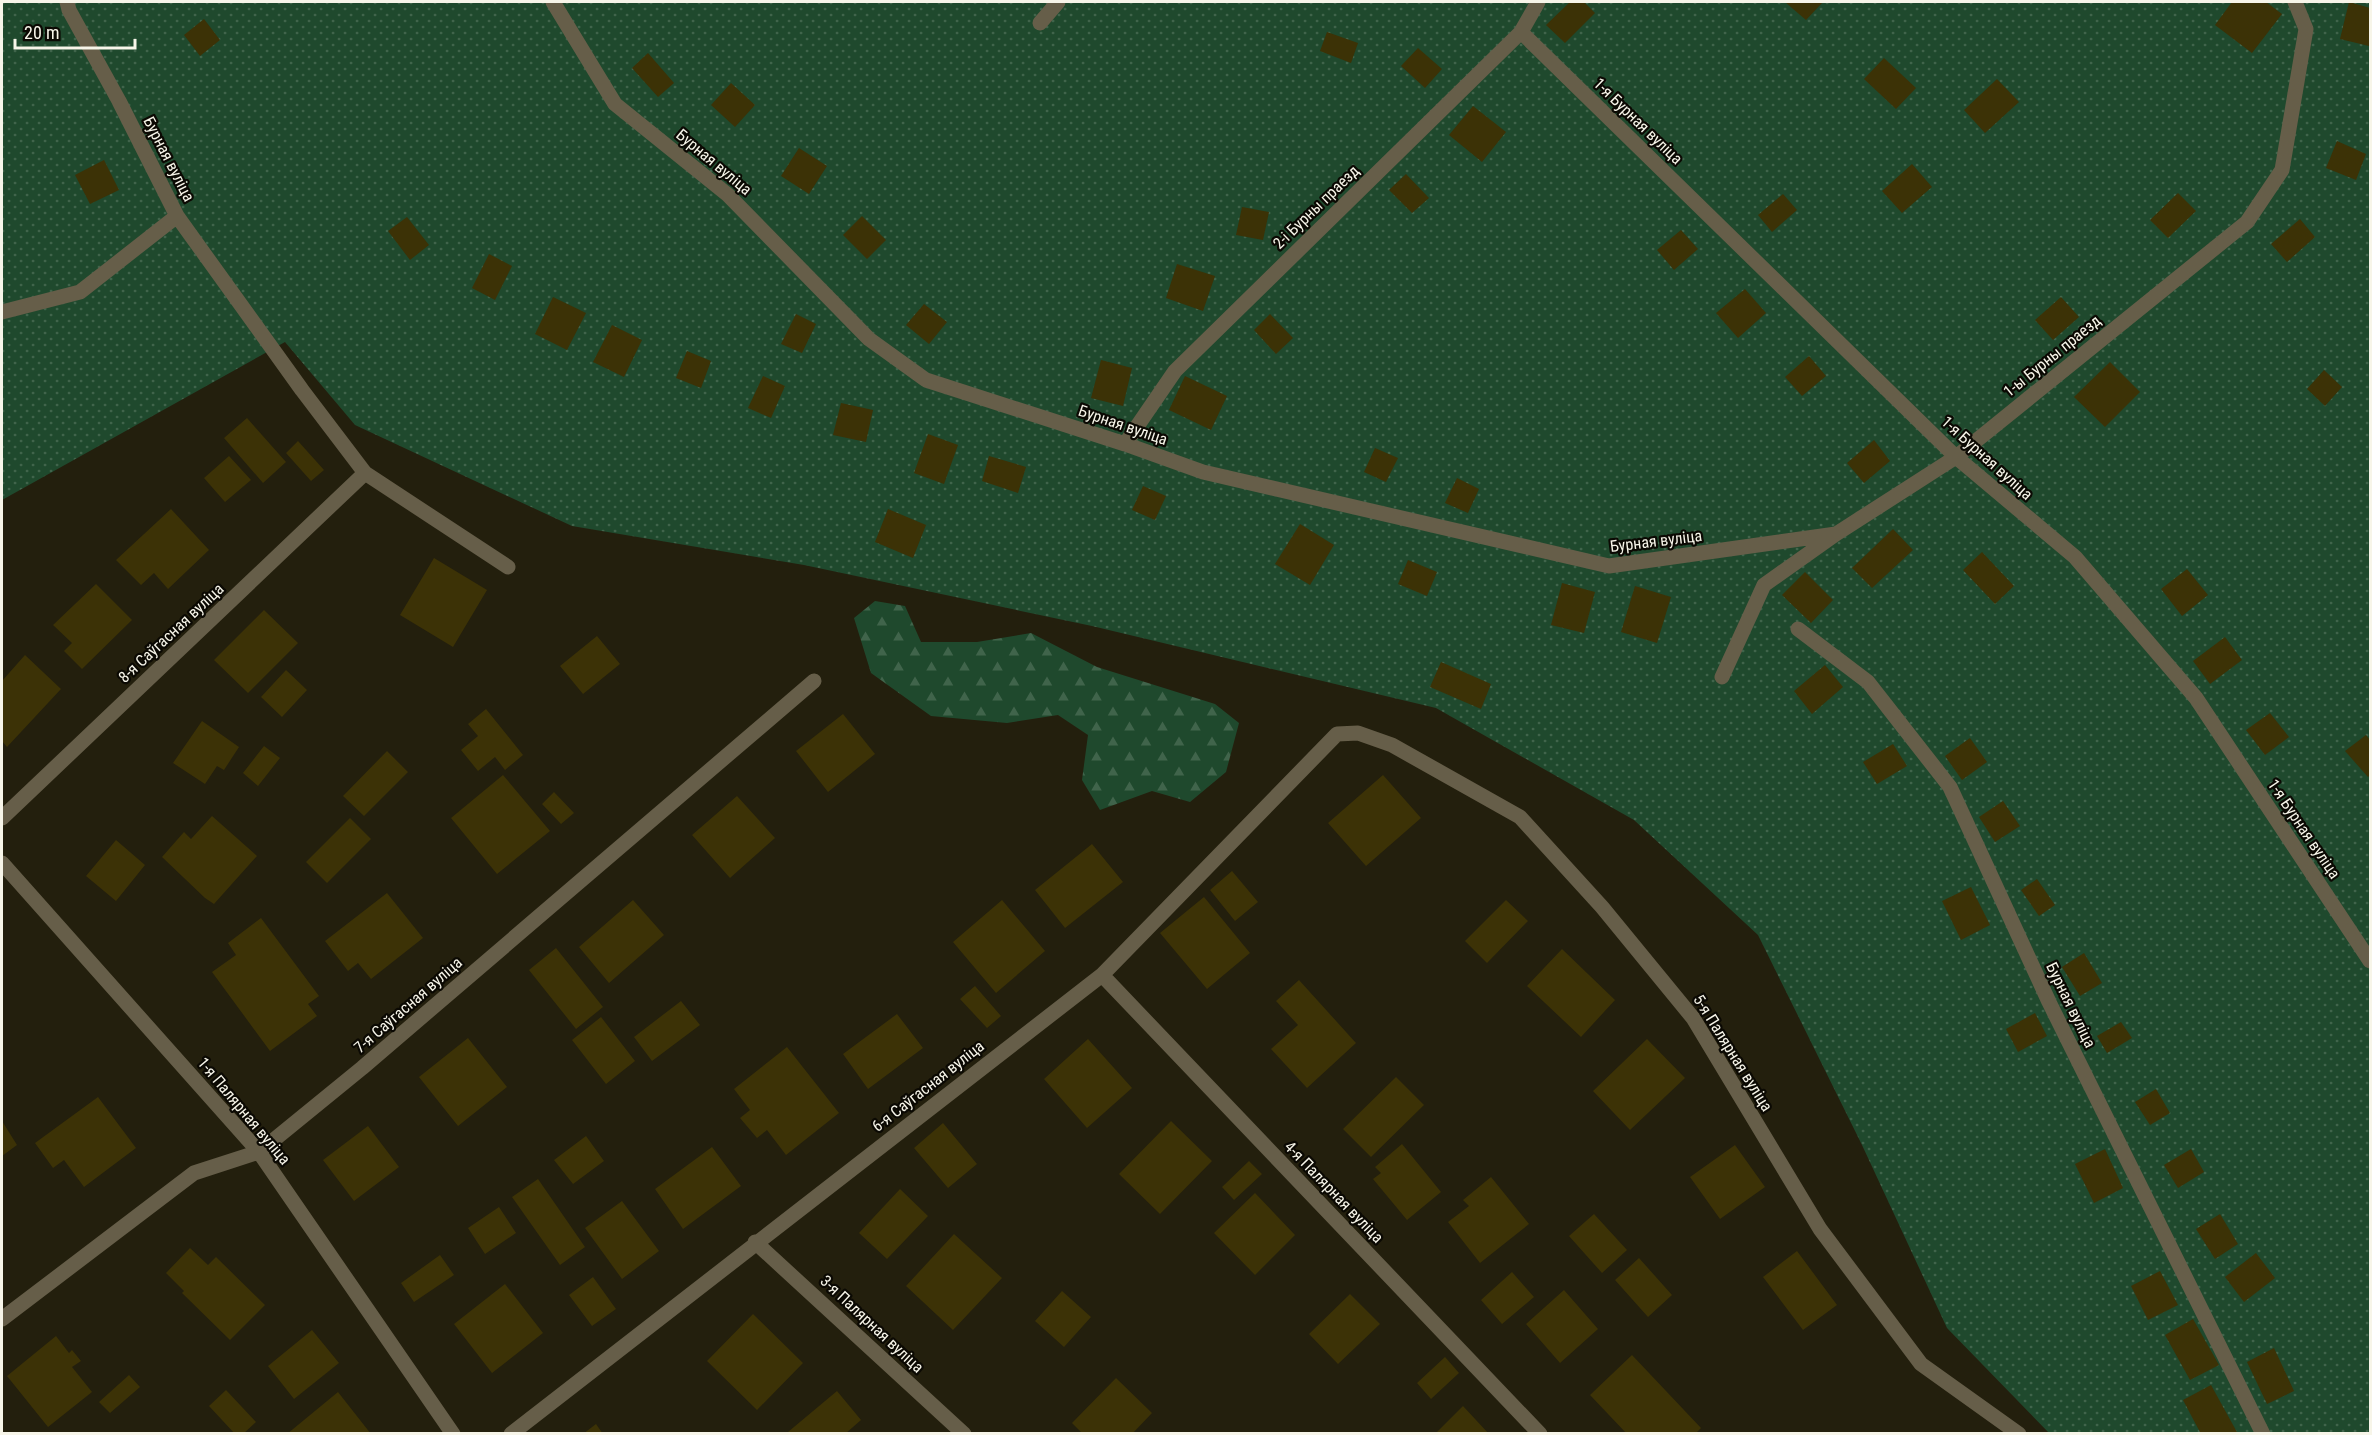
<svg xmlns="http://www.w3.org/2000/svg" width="2372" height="1435" viewBox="0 0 2372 1435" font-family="'Roboto Condensed',sans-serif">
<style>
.forest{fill:url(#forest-firs)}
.garden{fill:url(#garden-dots)}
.building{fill:#3c3206}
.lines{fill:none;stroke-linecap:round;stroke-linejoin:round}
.minor{stroke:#665e49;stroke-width:15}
.labels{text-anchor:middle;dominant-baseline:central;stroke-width:4.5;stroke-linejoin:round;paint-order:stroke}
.street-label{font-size:16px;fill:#f7f5e9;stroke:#0b0903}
</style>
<defs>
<pattern id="forest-firs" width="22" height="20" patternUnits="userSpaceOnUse" patternTransform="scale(1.5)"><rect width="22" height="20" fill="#1f492d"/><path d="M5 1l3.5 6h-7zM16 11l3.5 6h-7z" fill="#40644b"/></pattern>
<pattern id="garden-dots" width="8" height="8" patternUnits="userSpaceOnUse" patternTransform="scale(1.5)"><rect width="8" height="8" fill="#1f492d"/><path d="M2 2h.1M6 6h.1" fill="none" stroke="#40644b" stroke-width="1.8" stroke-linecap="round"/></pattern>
</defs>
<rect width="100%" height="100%" fill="#231f0d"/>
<path class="forest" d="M875,601L905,606L921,642H977L1031,633L1097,667L1215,704L1239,723L1226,772L1190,802L1152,791L1100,810L1082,780L1088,735L1058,715L1007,723L931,716L871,673L854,618Z"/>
<path class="garden" d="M2,2H2370V1433H2049L1947,1328L1862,1145L1758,935L1634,820L1436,708L1092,626L804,565L572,526L355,425L285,342L2,500Z"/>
<path class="building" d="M1570,2H1584L1595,13L1565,43L1546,25Z
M1785,2H1823L1806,20Z
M2232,2H2266L2282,14L2252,53L2215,25Z
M2349,2L2370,8L2369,46L2340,39Z
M204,19L220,40L200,56L184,35Z
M1327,32L1358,43L1351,63L1320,51Z
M1418,48L1442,69L1425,88L1401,66Z
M648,53L674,83L658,97L632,68Z
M1884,58L1916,88L1896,109L1864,79Z
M1997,79L2019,102L1985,133L1964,110Z
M731,83L755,105L735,127L711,105Z
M1473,106L1506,132L1482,162L1449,135Z
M2337,141L2366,154L2356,180L2326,168Z
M799,148L827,166L809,194L781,176Z
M104,160L119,190L90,204L75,175Z
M1912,164L1932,187L1902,213L1882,191Z
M1406,174L1429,198L1412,213L1389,190Z
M2178,193L2196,211L2168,238L2150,220Z
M1783,194L1797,210L1772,232L1758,215Z
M1242,207L1269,212L1263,240L1236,235Z
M862,216L886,240L867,259L843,235Z
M407,217L429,245L410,260L388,231Z
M2300,219L2315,237L2287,262L2271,244Z
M1681,230L1698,249L1674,270L1657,250Z
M489,254L512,266L495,300L472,288Z
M1177,264L1215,276L1203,311L1166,298Z
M1745,289L1766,313L1738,338L1716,313Z
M553,297L586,313L567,350L535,334Z
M2061,297L2079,317L2053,340L2035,320Z
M924,304L947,322L929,344L906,325Z
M796,314L816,324L802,353L781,344Z
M1270,314L1293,338L1276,354L1254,330Z
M612,325L642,340L624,377L593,362Z
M687,351L711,361L701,388L676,378Z
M1809,356L1826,376L1802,396L1785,377Z
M1101,360L1132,368L1123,406L1091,398Z
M2110,362L2140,392L2105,427L2074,397Z
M2324,370L2342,387L2325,406L2307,389Z
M763,376L785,386L771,418L748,408Z
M1185,376L1227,396L1211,430L1169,410Z
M841,403L873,410L866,442L833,435Z
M247,418L286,462L263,483L224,438Z
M928,434L958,445L944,484L914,473Z
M1874,440L1890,461L1864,483L1847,463Z
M298,441L324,470L311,481L286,453Z
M1375,448L1398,458L1386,482L1364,472Z
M229,456L251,480L225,502L204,478Z
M989,456L1026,467L1018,493L982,481Z
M1457,478L1479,489L1468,513L1445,503Z
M1143,486L1166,496L1155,520L1132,510Z
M171,509L209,550L168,589L154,573L141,585L116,560Z
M888,509L926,525L913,558L875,542Z
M1300,524L1334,545L1310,585L1275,564Z
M1893,529L1913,550L1872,588L1852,568Z
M1982,552L2014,586L1995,604L1963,570Z
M434,558L487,590L453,647L400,615Z
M1408,560L1437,572L1427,596L1398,584Z
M2187,569L2208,595L2182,616L2161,589Z
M1805,572L1833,600L1811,623L1782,595Z
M1562,583L1595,592L1584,633L1551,625Z
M96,584L132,620L82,669L64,651L72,643L53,625Z
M1635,586L1671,597L1657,643L1621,632Z
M264,610L298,643L248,693L214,660Z
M597,636L620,664L583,694L560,666Z
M2225,637L2242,660L2210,684L2193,661Z
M25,655L61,689L7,747L2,741V681Z
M1441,662L1491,684L1481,709L1430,687Z
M1825,665L1843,687L1812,714L1794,691Z
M286,670L307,690L282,717L261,697Z
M486,709L523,755L505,770L495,757L478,771L461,750L478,736L468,724Z
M2270,713L2289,737L2265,755L2246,730Z
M843,714L875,754L828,792L796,751Z
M202,721L239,747L224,770L217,766L205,784L173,763Z
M2366,735L2370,740V775L2368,777L2345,751Z
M1970,738L1987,762L1962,780L1945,756Z
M1893,744L1907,766L1877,784L1863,762Z
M264,746L280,758L258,786L243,773Z
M387,751L408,772L364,816L343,796Z
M503,775L550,831L497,874L451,818Z
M1383,775L1421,818L1366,866L1328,823Z
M554,792L574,813L561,824L542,804Z
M737,796L775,838L730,878L692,835Z
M2003,801L2020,826L1995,842L1979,817Z
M212,816L257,856L214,904L205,898L162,857L184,832L191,839Z
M350,818L371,839L327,883L306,862Z
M116,840L145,865L116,901L86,876Z
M1092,844L1123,882L1065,928L1035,890Z
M1232,871L1258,902L1235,921L1210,890Z
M2037,879L2055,905L2039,916L2021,890Z
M1971,887L1990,925L1961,940L1942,901Z
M387,893L423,938L371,979L358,963L348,971L325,941Z
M1204,897L1250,953L1207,989L1160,933Z
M633,900L664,935L609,983L579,947Z
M1002,900L1045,951L996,993L953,942Z
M1506,900L1528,921L1487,963L1465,941Z
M261,918L319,996L308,1004L317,1016L270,1051L212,972L236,955L228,943Z
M556,948L603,1007L576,1029L529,970Z
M1562,949L1615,1000L1581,1037L1527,986Z
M2084,953L2102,983L2080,996L2062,967Z
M1299,980L1356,1043L1307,1088L1271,1049L1298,1025L1276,1001Z
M975,986L1001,1016L987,1028L960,999Z
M681,1001L700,1025L652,1061L634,1037Z
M2035,1013L2047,1036L2018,1052L2006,1029Z
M897,1014L923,1048L868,1089L843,1054Z
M601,1017L635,1061L606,1084L572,1040Z
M2121,1022L2132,1038L2107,1053L2097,1036Z
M468,1038L507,1087L458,1126L419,1077Z
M1088,1039L1132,1088L1087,1128L1044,1079Z
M1647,1039L1685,1078L1630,1130L1593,1091Z
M787,1047L839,1113L786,1155L767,1130L757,1138L740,1118L750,1110L734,1089Z
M1396,1077L1424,1105L1371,1157L1343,1129Z
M2156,1089L2170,1113L2150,1125L2135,1102Z
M98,1097L136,1148L84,1187L64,1160L53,1168L35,1143Z
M2,1121L17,1145L2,1156Z
M1171,1121L1212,1161L1160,1214L1119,1174Z
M943,1123L977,1164L948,1188L914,1148Z
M368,1126L399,1167L354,1201L323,1160Z
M586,1136L604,1161L573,1184L554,1160Z
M1402,1144L1441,1192L1407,1220L1373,1179L1381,1173L1375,1167Z
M1735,1145L1765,1187L1720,1219L1690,1177Z
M712,1147L741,1186L683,1229L655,1189Z
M2105,1149L2123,1188L2094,1203L2075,1164Z
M2191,1149L2204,1172L2178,1188L2164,1165Z
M1249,1161L1262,1174L1234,1200L1222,1187Z
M1491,1177L1529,1224L1480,1263L1448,1222L1469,1206L1463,1200Z
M538,1179L585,1247L560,1265L512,1197Z
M900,1189L928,1216L887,1259L859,1233Z
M1255,1193L1295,1235L1255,1275L1214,1233Z
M622,1201L659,1251L622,1279L585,1228Z
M499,1207L516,1233L485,1254L468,1228Z
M1594,1214L1627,1250L1602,1273L1569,1236Z
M2220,1214L2238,1244L2215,1259L2196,1229Z
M954,1234L1002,1278L953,1330L906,1286Z
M190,1248L208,1265L216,1257L265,1305L230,1340L182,1293L184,1291L166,1273Z
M1797,1251L1837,1305L1803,1330L1763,1277Z
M2256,1253L2275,1278L2244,1302L2225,1277Z
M440,1255L454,1275L414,1302L401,1283Z
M1639,1258L1672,1295L1648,1317L1615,1280Z
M2160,1271L2178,1305L2148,1320L2131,1286Z
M1512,1272L1534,1297L1502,1324L1481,1300Z
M593,1277L616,1309L592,1326L569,1295Z
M505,1284L543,1333L492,1373L454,1324Z
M1564,1290L1598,1329L1560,1363L1526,1324Z
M1062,1291L1091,1317L1064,1347L1035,1321Z
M1350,1294L1380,1324L1338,1364L1309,1334Z
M753,1314L803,1363L757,1410L707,1361Z
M2193,1319L2219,1365L2190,1380L2165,1335Z
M312,1330L339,1363L294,1399L268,1366Z
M56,1336L69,1353L72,1350L81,1361L72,1367L92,1392L48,1427L7,1376Z
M2274,1348L2294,1391L2267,1404L2247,1362Z
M1632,1355L1701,1428L1695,1434H1627L1590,1395Z
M1445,1357L1459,1373L1431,1399L1417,1383Z
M129,1375L140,1387L110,1413L99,1402Z
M1116,1378L1152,1413L1132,1434H1083L1072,1423Z
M2211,1385L2238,1434H2201L2183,1400Z
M226,1390L256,1422L243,1434H235L209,1406Z
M837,1391L861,1420L845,1434H789L788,1432Z
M338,1392L371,1434H287Z
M1463,1406L1489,1434H1435Z
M596,1424L603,1434H583Z"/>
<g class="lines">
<path class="minor" d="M553,2L615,104L728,195L869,339L926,380L1125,444L1203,472L1609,566L1836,534
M1040,23L1058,2
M1521,32L1956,457L2075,557L2196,698L2370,961
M177,216L302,390L365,473L508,567
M2,312L80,292L177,216L119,101L69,10L67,2
M1125,444L1175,371L1521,32L1538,2
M1798,629L1868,682L1950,787L2049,1002L2263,1434
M1722,677L1764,585L1836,534L1956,457L2247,222L2282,170L2306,29L2295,2
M2,818L365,473
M2,863L259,1152L453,1434
M1102,975L1540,1434
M755,1242L964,1434
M2,1319L194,1173L259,1152L362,1068L814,681
M511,1434L1102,975L1337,734L1358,733L1392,745L1520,817L1602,907L1693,1018L1820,1229L1921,1364L2019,1434"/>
</g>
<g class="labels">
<g class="street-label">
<text transform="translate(1638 121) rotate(44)">1-я Бурная вуліца</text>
<text transform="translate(169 159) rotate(63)">Бурная вуліца</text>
<text transform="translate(714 162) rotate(40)">Бурная вуліца</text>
<text transform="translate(1316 207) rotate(-44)">2-і Бурны праезд</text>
<text transform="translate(2052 356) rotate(-39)">1-ы Бурны праезд</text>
<text transform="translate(1123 425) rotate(19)">Бурная вуліца</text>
<text transform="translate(1987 458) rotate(42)">1-я Бурная вуліца</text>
<text transform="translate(1656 541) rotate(-7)">Бурная вуліца</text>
<text transform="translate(171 633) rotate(-43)">8-я Саўгасная вуліца</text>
<text transform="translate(2304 829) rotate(56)">1-я Бурная вуліца</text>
<text transform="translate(408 1005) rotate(-41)">7-я Саўгасная вуліца</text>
<text transform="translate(2071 1005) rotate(64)">Бурная вуліца</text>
<text transform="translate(1733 1053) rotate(58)">5-я Палярная вуліца</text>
<text transform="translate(928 1086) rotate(-38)">6-я Саўгасная вуліца</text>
<text transform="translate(244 1111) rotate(50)">1-я Палярная вуліца</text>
<text transform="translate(1334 1192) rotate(46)">4-я Палярная вуліца</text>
<text transform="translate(872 1324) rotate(43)">3-я Палярная вуліца</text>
</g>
</g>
<rect width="2372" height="1435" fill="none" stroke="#f7f5e9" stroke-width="6"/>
<path d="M15 39v9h120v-9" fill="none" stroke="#f7f5e9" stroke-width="3"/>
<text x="24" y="39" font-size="18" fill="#f7f5e9" stroke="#0b0903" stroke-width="4.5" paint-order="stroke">20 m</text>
</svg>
